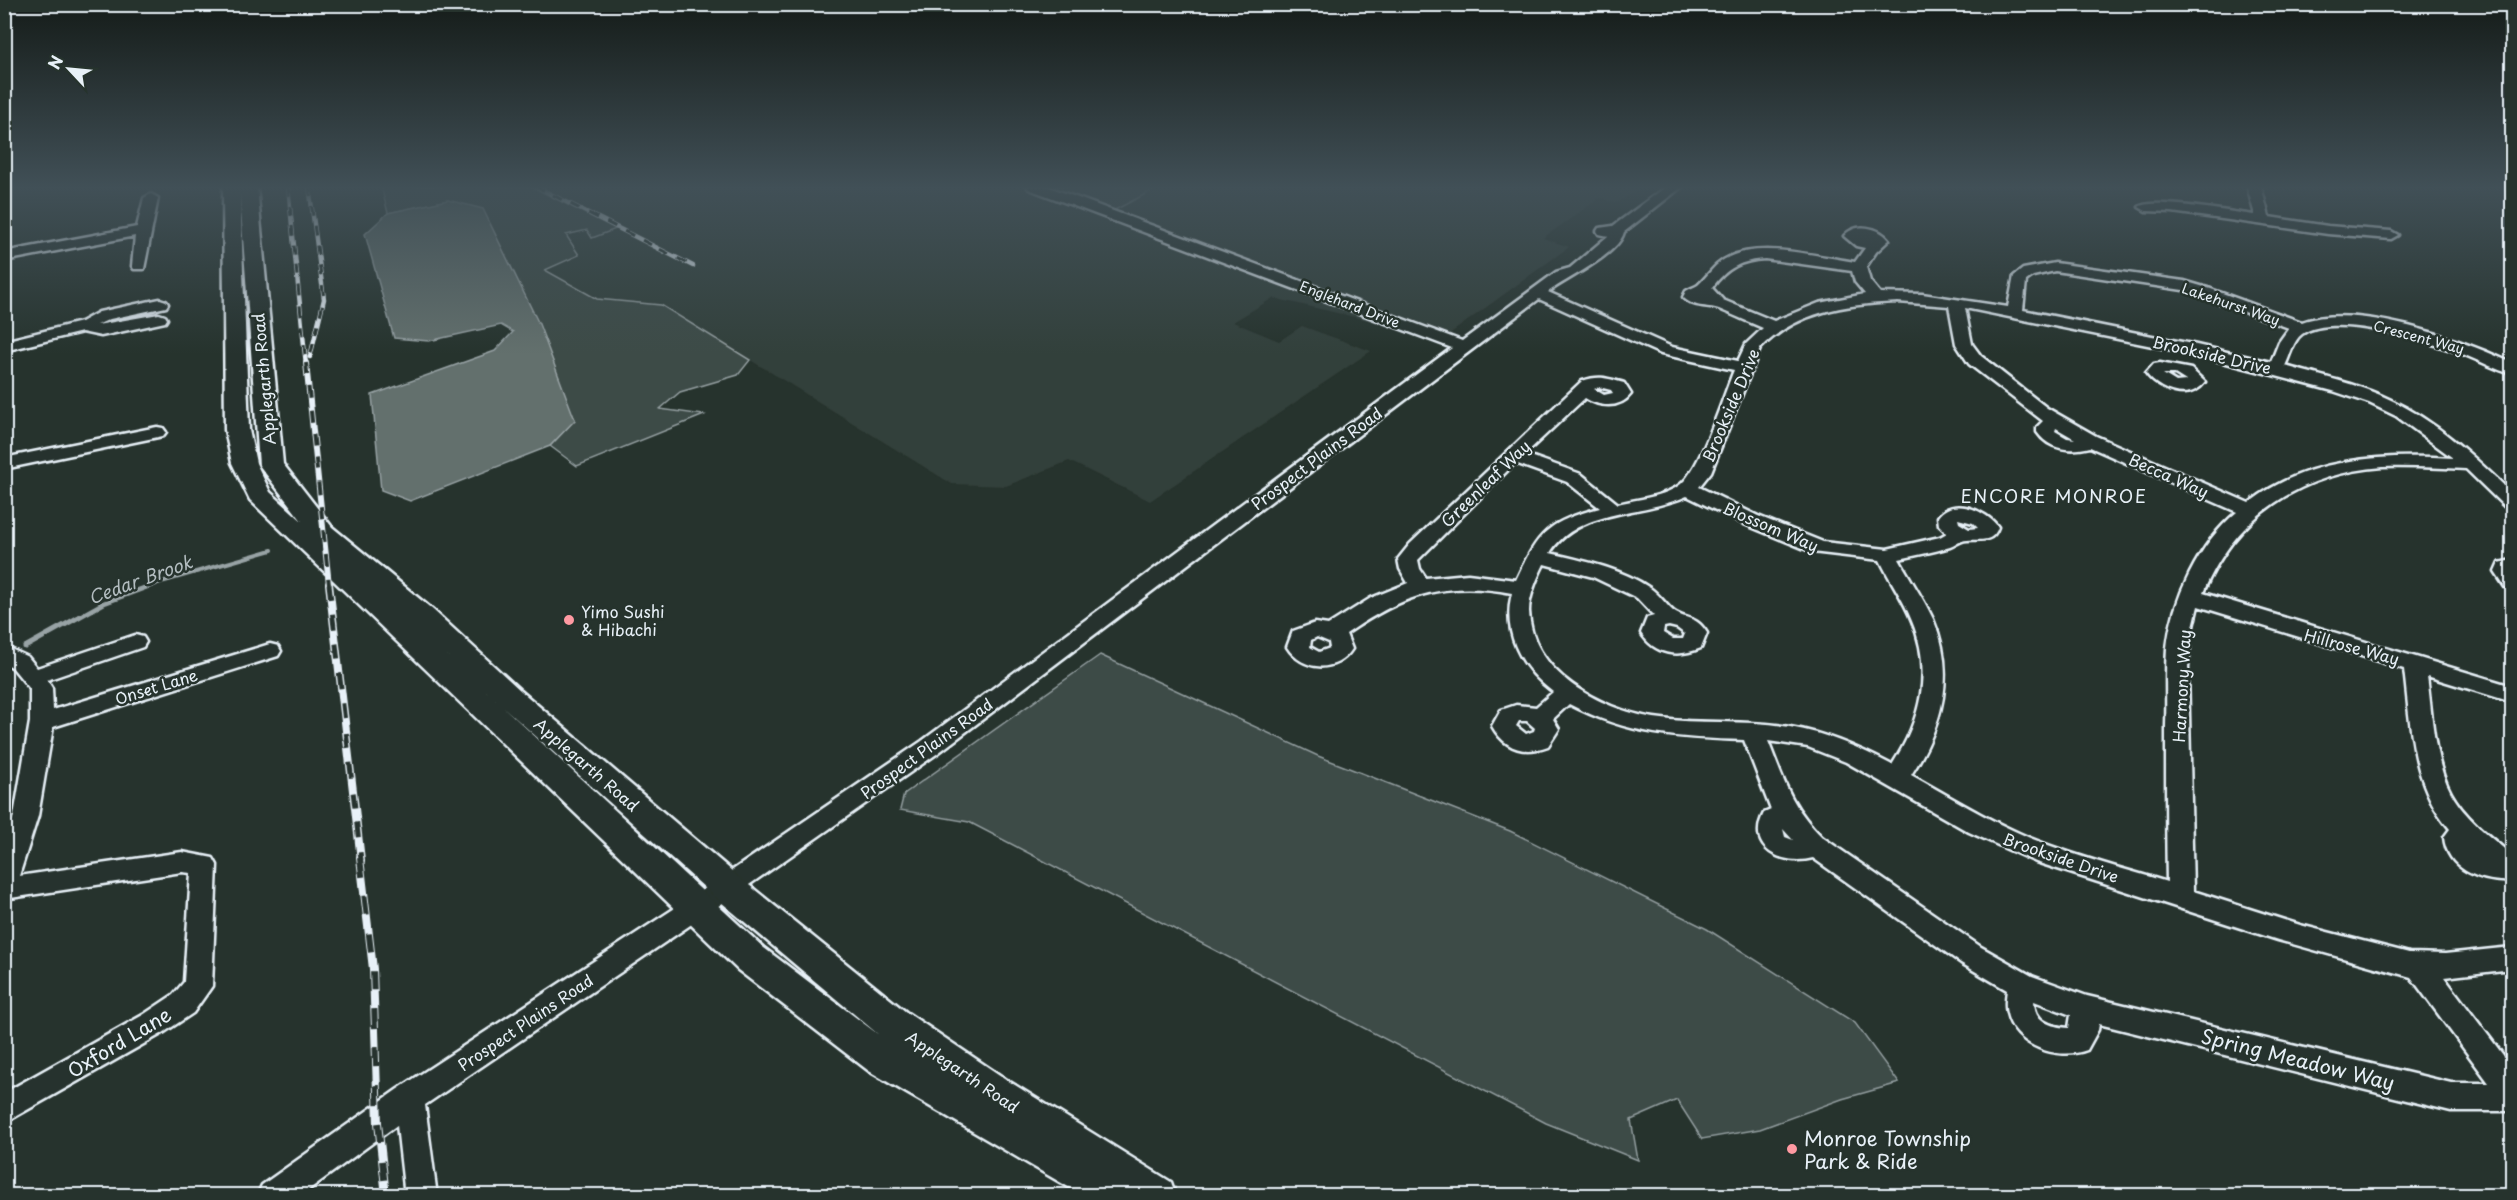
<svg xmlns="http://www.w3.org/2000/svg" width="2517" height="1200" viewBox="0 0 2517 1200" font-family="'Playpen Sans',sans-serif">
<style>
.built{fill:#333f3a}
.green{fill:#3e4b47;stroke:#939ea0;stroke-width:1.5}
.water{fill:#636f6d;stroke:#98a3a5;stroke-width:1.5}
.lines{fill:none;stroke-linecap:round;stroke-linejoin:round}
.stream-far1{stroke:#98a3a5;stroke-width:4}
.stream{stroke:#98a3a5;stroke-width:5}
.minor-casing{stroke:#e8f1f8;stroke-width:5}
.major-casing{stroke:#e8f1f8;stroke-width:5}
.minor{fill:#26332d;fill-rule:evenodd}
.major{fill:#26332d;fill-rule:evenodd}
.rail-far3-casing{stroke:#e8f1f8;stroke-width:4.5}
.rail-far2-casing{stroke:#e8f1f8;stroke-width:6}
.rail-far1-casing{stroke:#e8f1f8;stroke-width:8}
.rail-casing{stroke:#e8f1f8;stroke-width:8}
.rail-far3{stroke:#26332d;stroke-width:3;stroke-dasharray:10;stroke-linecap:butt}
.rail-far2{stroke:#26332d;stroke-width:4;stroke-dasharray:12;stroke-linecap:butt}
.rail-far1{stroke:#26332d;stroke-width:5;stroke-dasharray:15;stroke-linecap:butt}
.rail{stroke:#26332d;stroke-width:6;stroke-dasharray:19;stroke-linecap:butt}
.poi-dot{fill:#ff9aa2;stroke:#26332d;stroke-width:2}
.labels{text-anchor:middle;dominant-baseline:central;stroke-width:5;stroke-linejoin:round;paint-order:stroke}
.far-street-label{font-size:14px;fill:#e8f1f8;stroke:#26332d}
.street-label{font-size:16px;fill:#e8f1f8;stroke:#26332d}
.poi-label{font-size:16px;fill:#e8f1f8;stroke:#26332d;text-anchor:start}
.neighbourhood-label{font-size:18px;letter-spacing:1.5px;fill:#e8f1f8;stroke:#26332d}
.water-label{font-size:18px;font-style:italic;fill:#b3bdc0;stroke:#26332d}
.near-street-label{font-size:20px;fill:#e8f1f8;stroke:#26332d}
.near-poi-label{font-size:20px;fill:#e8f1f8;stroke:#26332d;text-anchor:start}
</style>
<rect width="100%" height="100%" fill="#26332d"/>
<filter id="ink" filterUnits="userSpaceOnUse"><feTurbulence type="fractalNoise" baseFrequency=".0167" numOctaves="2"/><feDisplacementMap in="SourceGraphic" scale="12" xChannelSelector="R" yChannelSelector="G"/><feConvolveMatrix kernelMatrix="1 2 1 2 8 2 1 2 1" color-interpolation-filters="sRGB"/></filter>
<g filter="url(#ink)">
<path class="built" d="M530,186H1045L1113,211L1161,186H1187L1210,194L1227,186H1644L1617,203L1600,198L1543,238L1569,247L1444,338L1273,298L1233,322L1279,341L1302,326L1371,351L1150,501L1069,461L1006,486L952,484L661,305L597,299L545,270L565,235L587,230L593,238L616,229Z"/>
<path class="green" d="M381,186H530L616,229L592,238L587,230L566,235L579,255L545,270L597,299L661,305L750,360L738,375L680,392L660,409L704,415L577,466L550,446L575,419L448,200L388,213Z
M1045,186H1161L1113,211Z
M1100,655L1318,756L1510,831L1707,929L1855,1023L1899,1083L1842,1099L1760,1129L1702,1139L1677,1100L1631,1120L1638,1160L1546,1123L969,822L900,810L904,794Z"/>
<path class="water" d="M448,200L483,209L539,324L575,420L550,446L410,501L381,490L372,395L495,351L513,332L501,325L429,341L394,338L365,234L388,213Z"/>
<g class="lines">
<path class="stream-far1" d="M151,585L272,550"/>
<path class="stream" d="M25,647L104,603L155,584"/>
<defs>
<path id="minor" d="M1027,186H1046L1462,341L1556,272L1570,268L1608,236L1599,234L1597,231L1599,228L1613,226L1667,186H1683L1624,232C1618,255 1567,278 1548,292L1672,347L1738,361L1746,344L1763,328C1748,322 1734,315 1719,309C1707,305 1693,308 1683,297L1686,291C1689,289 1695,287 1698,285C1709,275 1715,263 1729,257C1763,241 1819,257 1855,262L1865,248L1856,246L1844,236C1856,222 1879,227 1889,240L1876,252L1866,267L1870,281L1880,293L1922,294L2008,307L2014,276L2023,269L2055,263L2184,281L2211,289L2302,322C2356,302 2461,339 2512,363V374C2496,370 2480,361 2465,355C2430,342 2334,311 2302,334C2293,340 2290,356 2285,366C2321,376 2358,384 2391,400C2438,422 2475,458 2512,493V509L2505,507L2466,469C2438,468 2411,466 2383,467C2300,473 2235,516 2203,593L2512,686V702L2427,676C2432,713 2433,759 2451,793C2464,817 2491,838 2512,855V881C2483,883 2447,870 2444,837L2450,829C2411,784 2411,725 2404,669L2198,606L2191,635L2188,668L2193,891L2300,925L2409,953L2445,954L2512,947V969L2444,977L2512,1067V1111H2451L2099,1024L2098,1030L2087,1050C2058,1061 2014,1046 2007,1013C2005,1006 2006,997 2007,990L1961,963L1813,858C1783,866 1745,849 1764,813L1771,810L1744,740C1679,738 1628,735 1569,704L1553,719L1559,729L1548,746C1524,755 1505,749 1492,726L1501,710L1516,705L1536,707L1553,692C1521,668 1502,633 1512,593C1444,580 1402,595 1346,634L1352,649C1336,674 1302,671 1287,647L1293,631L1315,623L1328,625L1371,598L1408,583L1400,569L1398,559L1410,544L1582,381C1600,375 1606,378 1624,383L1631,394C1620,409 1599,407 1585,398L1525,454L1581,474L1618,504C1637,499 1665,497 1681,484C1701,468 1723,397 1734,370L1661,354L1539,299L938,753L736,894L425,1105L437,1196H405L397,1125L300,1196H257L262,1185L398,1089L718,880L922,741L1452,348L1029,189ZM1765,259L1852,271L1855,282L1865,294L1819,303L1774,321L1723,300L1712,288C1726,268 1742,260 1765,259ZM2055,271L2183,290L2289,328L2279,342L2271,362L2192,344L2023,310L2026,281L2033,276ZM1898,302L1949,306L1956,344L1969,364L2043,421L2037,427V432C2049,450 2071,452 2090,447L2237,512C2199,543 2172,600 2167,648C2165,674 2167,700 2166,726C2166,778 2166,830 2167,882C2121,868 2074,856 2030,838C1988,820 1950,797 1911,775C1942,727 1957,674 1933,619C1923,598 1910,579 1899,559C1916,555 1933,552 1950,547C1954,546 1958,542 1962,541C1975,537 1992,546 1998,527C1986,510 1952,496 1938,517L1939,525L1947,533L1940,537L1887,549L1823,542L1758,516L1699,487L1711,472L1760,349C1796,311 1847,304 1898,302ZM1965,308L2192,354L2333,391L2369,403L2396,416L2453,458C2383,454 2307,457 2249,503L2096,436L2047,408L1981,356L1972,344ZM1599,387L1611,390L1613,393L1604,395L1594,389ZM2056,428L2075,439L2067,438L2055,431ZM1515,463L1567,482L1600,508C1548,522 1539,531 1516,580L1468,574L1426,578L1420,569L1418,560ZM1687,496L1744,524L1812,552L1880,560C1890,581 1904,600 1912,621C1933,671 1921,721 1892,765C1860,748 1826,733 1790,727C1745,719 1699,725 1654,718C1600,709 1531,673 1529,611C1529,596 1537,578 1544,564L1593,577L1637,598L1654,616L1647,618L1641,633C1655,655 1678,658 1701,648L1707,633C1695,614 1686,621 1673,611C1665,604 1659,594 1650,588C1620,568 1584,561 1550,553C1578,508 1643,516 1687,496ZM1958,519L1973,523L1978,528L1969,529L1959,523ZM1669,626L1677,628L1685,634L1683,639H1673L1663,633L1664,627ZM1317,637L1329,642L1330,648L1319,652L1310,647L1311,640ZM1519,721H1527L1535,728L1534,731L1526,734L1516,726ZM1768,741L1808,747L1846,762L1969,832L2036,862L2278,940L2411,977L2489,1083H2451L2087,996L2032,976L1981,947L1822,837C1790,805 1784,781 1768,741ZM1783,829L1793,840L1785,837ZM2034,1001L2071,1015L2069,1028C2051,1027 2034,1022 2034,1001Z
M2247,186H2261L2269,217L2328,226L2391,231L2398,235L2391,239L2328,234L2172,212L2146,211L2139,207C2149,197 2236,213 2255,215Z
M151,194L158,198L144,269H134L132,266L135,236L4,261V252L137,227L144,198Z
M160,299L166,301L168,304L166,307L110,319L97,325L159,314L165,316L167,319L165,322L101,336L82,332L4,351V341L81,322L99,312Z
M2160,363L2191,369L2205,382C2189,403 2158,390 2146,373L2154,364ZM2163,374H2175L2186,381L2176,382Z
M157,427L163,428L166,432L163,436L4,469V458Z
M2512,560V589L2505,587L2495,572L2499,563Z
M135,635L143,637L146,642L143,647L47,680L52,688L53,710L270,644L278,646L281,651L278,656L53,727L38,816L19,876L182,852L213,858L217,865L212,986L193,1013L163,1033L4,1123V1093L143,1015L173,995L184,982L191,873L182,872L4,899V842L14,816L30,722V689L12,667L4,663V646L28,657L37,668Z"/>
<path id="major" d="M223,186H257L283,464L332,527L433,610L521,691L739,877L906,1012L1010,1082L1171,1182L1176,1196H1084L869,1071L738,970L250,500L232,463L225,430ZM240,193L259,465L302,521L270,492L256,463L249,430ZM382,595L501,705L715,897L879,1035L764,948Z"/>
</defs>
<use href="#minor" class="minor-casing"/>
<use href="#major" class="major-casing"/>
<use href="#minor" class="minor"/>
<use href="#major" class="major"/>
<defs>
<path id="rail-far3" d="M288,186L306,365
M309,186L324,299L310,357
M535,186L693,266"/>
<path id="rail-far2" d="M306,363L329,585"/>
<path id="rail-far1" d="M329,584L361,860"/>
<path id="rail" d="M360,858L373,969L378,1123L386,1196"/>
</defs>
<use href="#rail-far3" class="rail-far3-casing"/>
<use href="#rail-far2" class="rail-far2-casing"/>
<use href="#rail-far1" class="rail-far1-casing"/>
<use href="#rail" class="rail-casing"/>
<use href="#rail-far3" class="rail-far3"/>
<use href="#rail-far2" class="rail-far2"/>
<use href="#rail-far1" class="rail-far1"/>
<use href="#rail" class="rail"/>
</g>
</g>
<linearGradient id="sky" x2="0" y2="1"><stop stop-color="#151c19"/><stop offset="0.53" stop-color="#415057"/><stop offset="1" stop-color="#415057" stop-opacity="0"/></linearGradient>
<rect width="2517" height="354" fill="url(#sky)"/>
<g class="poi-dot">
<circle cx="569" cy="620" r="6"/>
<circle cx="1792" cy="1149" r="6"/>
</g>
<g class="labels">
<g class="far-street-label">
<text transform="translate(1350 304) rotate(21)">Englehard Drive</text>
<text transform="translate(2231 304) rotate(19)">Lakehurst Way</text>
<text transform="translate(2419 337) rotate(15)">Crescent Way</text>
</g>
<g class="street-label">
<text transform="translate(2212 354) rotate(13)">Brookside Drive</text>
<text transform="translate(263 379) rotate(-95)">Applegarth Road</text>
<text transform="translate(1730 405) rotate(-67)">Brookside Drive</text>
<text transform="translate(1316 458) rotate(-37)">Prospect Plains Road</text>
<text transform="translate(2169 475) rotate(24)">Becca Way</text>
<text transform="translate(1485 483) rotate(-44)">Greenleaf Way</text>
<text transform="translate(1771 526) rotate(23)">Blossom Way</text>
<text transform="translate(2352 646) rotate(15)">Hillrose Way</text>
<text transform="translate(156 686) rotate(-17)">Onset Lane</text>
<text transform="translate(2181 686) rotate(-87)">Harmony Way</text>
<text transform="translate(926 748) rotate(-36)">Prospect Plains Road</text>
<text transform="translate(587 764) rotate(41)">Applegarth Road</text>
<text transform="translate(2061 857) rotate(19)">Brookside Drive</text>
<text transform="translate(525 1022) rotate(-34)">Prospect Plains Road</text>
<text transform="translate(963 1071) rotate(34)">Applegarth Road</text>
</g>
<g class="poi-label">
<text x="581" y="611">Yimo Sushi<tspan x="581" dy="18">&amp; Hibachi</tspan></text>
</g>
<g class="neighbourhood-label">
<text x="2054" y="495">ENCORE MONROE</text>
</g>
<g class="water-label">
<text transform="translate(140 579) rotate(-20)">Cedar Brook</text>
</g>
<g class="near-street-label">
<text transform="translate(119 1042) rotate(-31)">Oxford Lane</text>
<text transform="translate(2298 1059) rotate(14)">Spring Meadow Way</text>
</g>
<g class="near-poi-label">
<text x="1804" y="1138">Monroe Township<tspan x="1804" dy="23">Park &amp; Ride</tspan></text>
</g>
</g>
<rect width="2517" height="1200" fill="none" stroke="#26332d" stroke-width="24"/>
<rect x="12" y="12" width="2493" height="1176" fill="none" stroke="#e8f1f8" stroke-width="2" filter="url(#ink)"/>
<g transform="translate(69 69) rotate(296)" stroke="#26332d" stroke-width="4.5" paint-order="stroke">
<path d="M0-4.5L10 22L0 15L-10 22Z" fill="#e8f1f8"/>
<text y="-9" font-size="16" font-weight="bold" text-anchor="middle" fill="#e8f1f8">N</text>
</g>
</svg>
